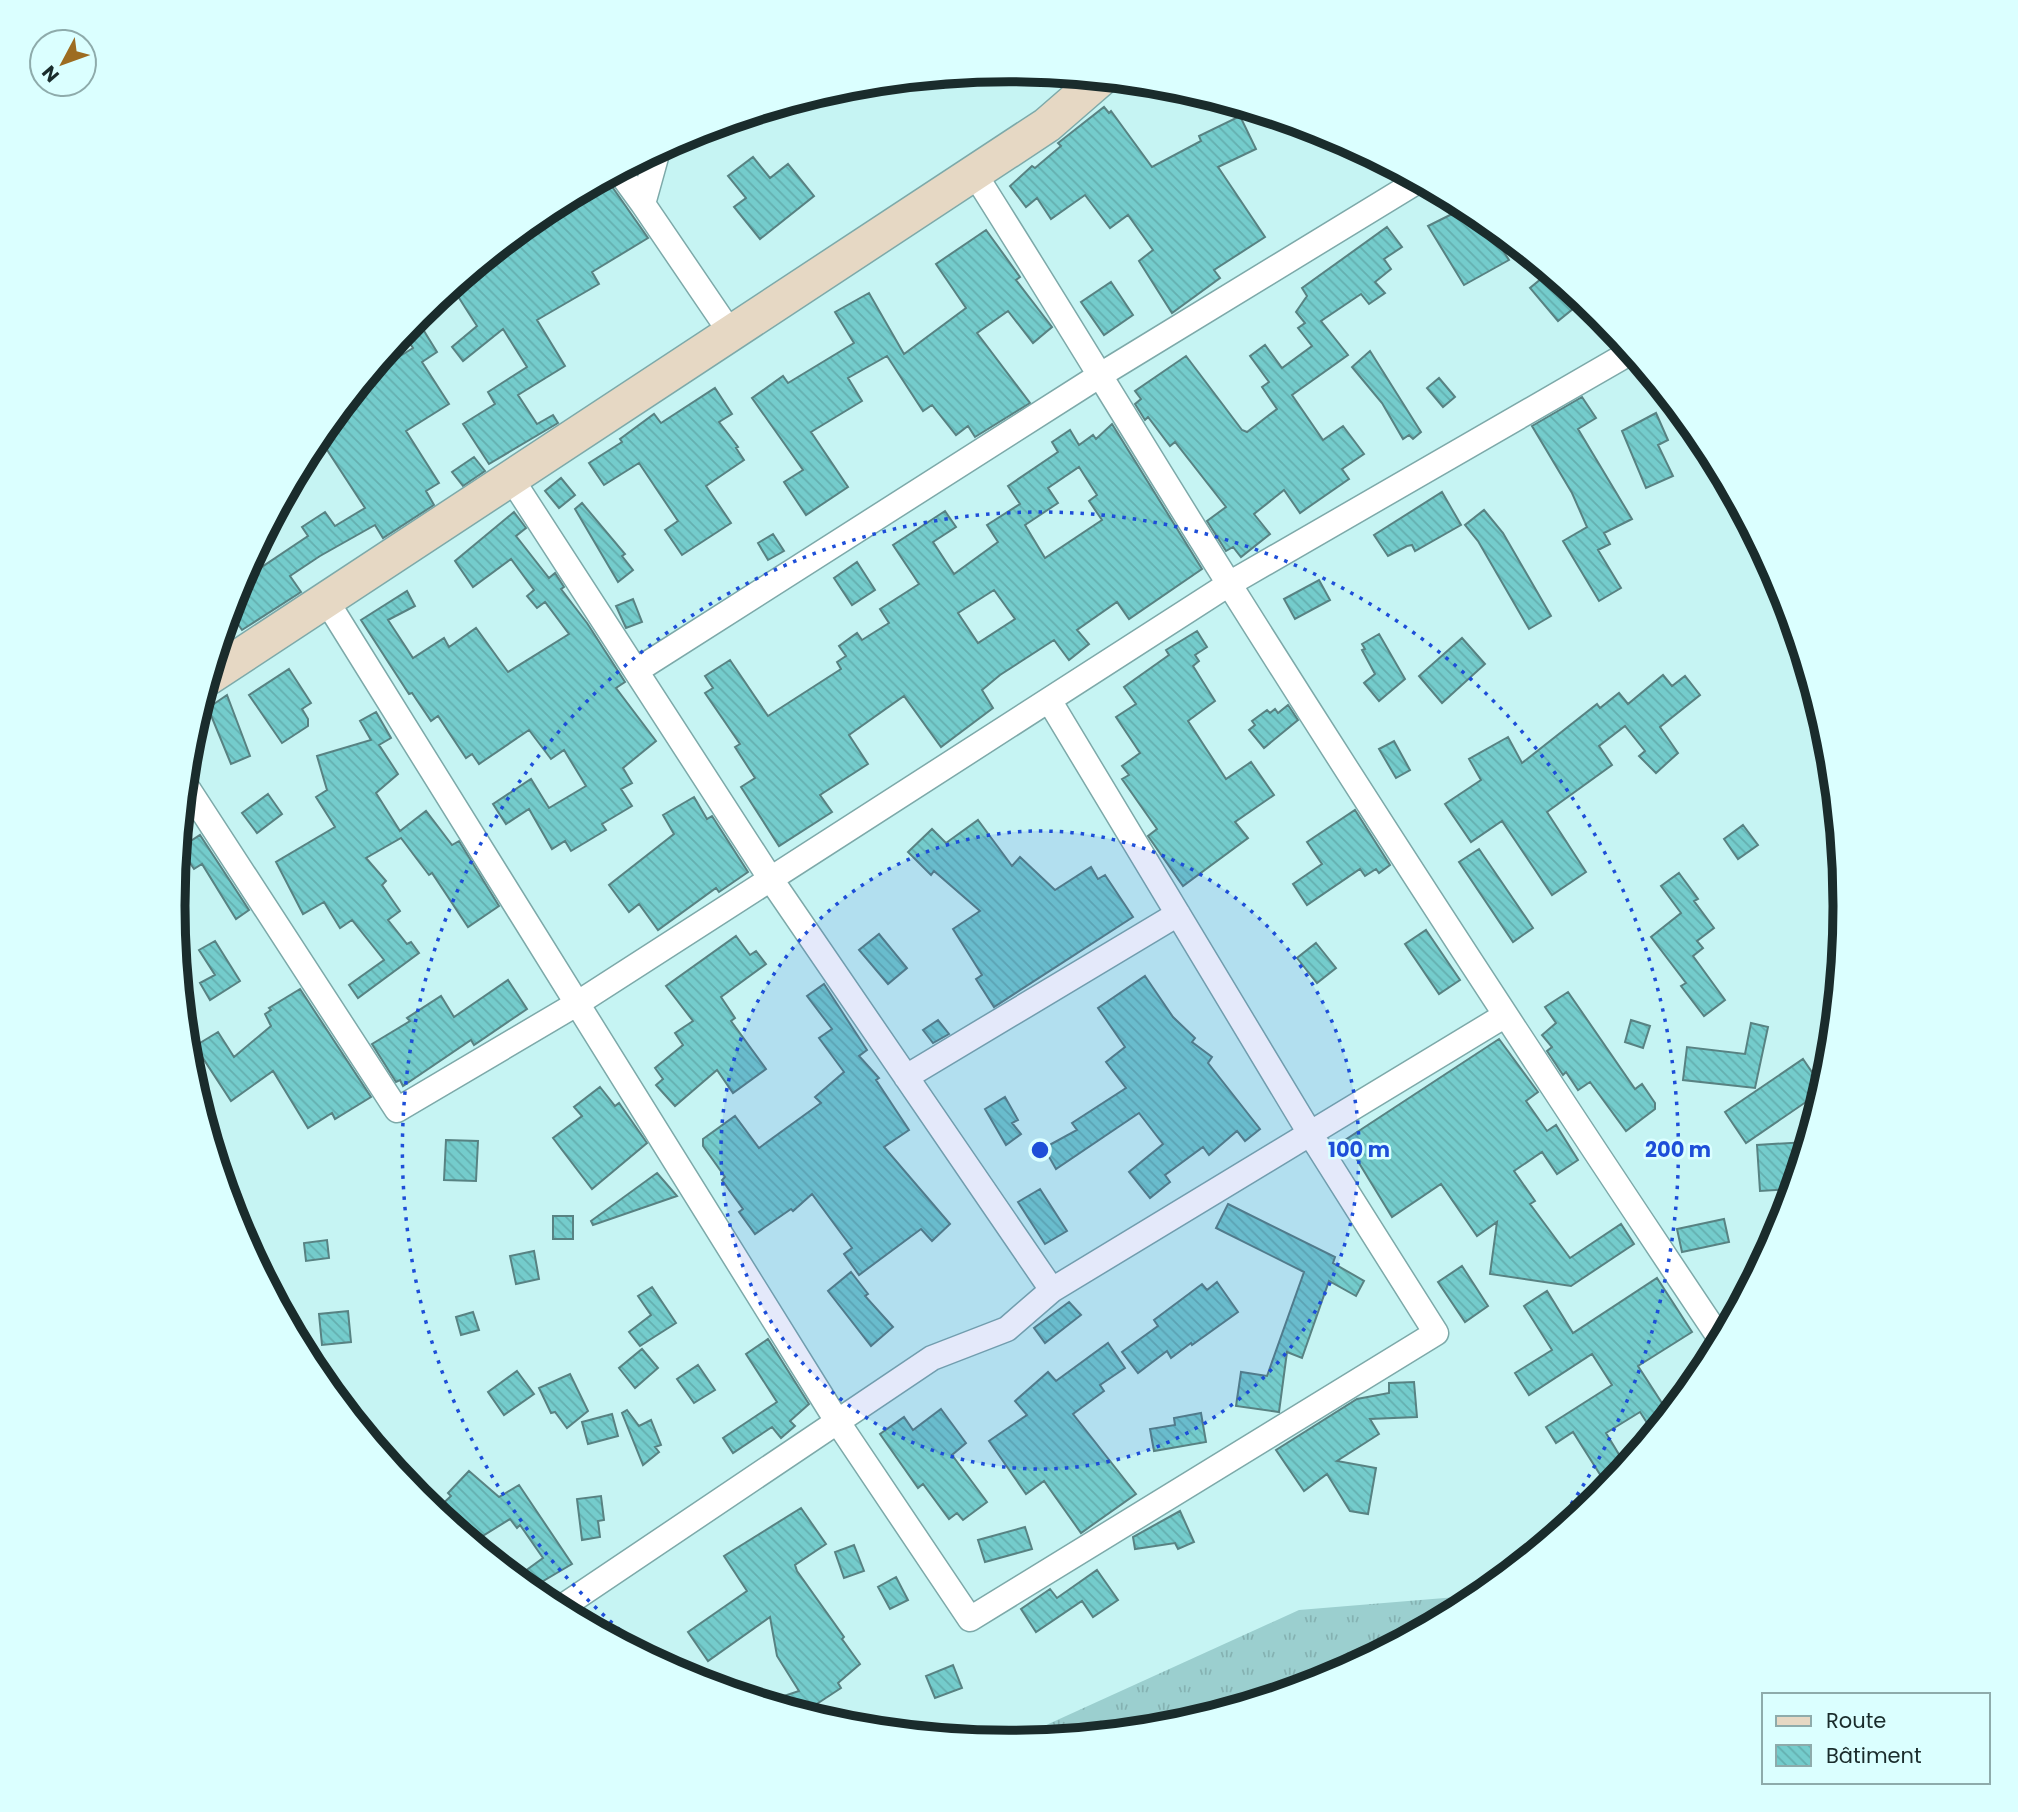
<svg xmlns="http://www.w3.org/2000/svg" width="2018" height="1812" viewBox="0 0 2018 1812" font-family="Poppins,sans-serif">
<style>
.grass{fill:url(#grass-tufts)}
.building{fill:url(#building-back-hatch);stroke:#588282;stroke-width:2;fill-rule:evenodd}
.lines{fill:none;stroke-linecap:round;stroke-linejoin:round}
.street-casing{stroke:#7da9a9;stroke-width:27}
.secondary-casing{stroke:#7da9a9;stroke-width:38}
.street{stroke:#fff;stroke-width:24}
.secondary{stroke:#e6d8c4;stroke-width:35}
.ring{fill:none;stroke:#1d4ed8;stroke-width:3.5;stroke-dasharray:3.5 7}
.rim{fill:none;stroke:#1a2c2c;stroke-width:9}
.centre{fill:#1d4ed8;stroke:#dbffff;stroke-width:3.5}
.ring-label{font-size:21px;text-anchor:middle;font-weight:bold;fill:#1d4ed8;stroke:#dbffff;stroke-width:5;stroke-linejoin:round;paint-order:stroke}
</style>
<defs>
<pattern id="grass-tufts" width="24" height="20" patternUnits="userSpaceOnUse" patternTransform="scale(1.75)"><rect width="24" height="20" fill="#9bcfcf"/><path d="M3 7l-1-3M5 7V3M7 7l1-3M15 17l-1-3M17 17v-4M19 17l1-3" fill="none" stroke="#85b2b2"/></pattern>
<pattern id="building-back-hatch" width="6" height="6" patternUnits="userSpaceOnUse" patternTransform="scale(1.75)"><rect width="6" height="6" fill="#74cccc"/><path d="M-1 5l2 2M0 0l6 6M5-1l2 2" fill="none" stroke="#64afaf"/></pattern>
</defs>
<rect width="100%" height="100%" fill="#c6f4f3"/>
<path class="grass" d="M1481,1595L1329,1679L1172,1726L1009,1742L1299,1610Z"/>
<path class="building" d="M1104,107L1109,113L1111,111L1152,167L1201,141L1199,136L1240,116L1256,149L1218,167L1265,237L1214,270L1220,278L1172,313L1139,261L1153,250L1128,215L1110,228L1085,195L1051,219L1037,198L1026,207L1010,186L1032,166L1035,168L1061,146L1058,143Z
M753,157L770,178L788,164L814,196L760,239L734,207L746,198L728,176Z
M606,178L648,238L592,272L599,284L537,320L565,366L518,395L537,424L553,415L558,423L489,464L463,424L495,404L488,392L527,367L503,329L463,361L452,347L477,326L452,287L545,211Z
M1466,207L1483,219L1509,260L1464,285L1428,226Z
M1387,227L1402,247L1384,259L1391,269L1375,282L1385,293L1369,304L1361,294L1321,321L1348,355L1292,395L1323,440L1343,426L1364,454L1342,469L1349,479L1300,513L1284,490L1254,514L1270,534L1241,557L1233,547L1226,551L1207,521L1226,507L1175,442L1170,446L1148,417L1145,420L1135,404L1141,399L1135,391L1186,356L1242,430L1247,432L1277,409L1262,387L1269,382L1250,356L1265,345L1282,368L1312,346L1298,328L1305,323L1296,312L1307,296L1302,288Z
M986,230L1020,277L1016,280L1052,327L1033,343L1008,311L977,333L1030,403L975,437L968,426L956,435L932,405L923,411L887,356L848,378L862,401L811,432L848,487L806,515L784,482L803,470L752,398L783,376L788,383L854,343L835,312L869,293L904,354L966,308L936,264Z
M1547,274L1574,308L1558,321L1530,288Z
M1111,282L1133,315L1104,335L1081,302Z
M416,318L437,352L422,362L449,404L406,431L439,483L426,491L434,505L383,538L375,525L320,556L290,576L301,592L242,630L229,611L235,593L256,579L253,573L308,536L302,527L325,512L335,526L365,508L318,436L368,376L413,348L403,333Z
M1370,351L1421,432L1413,439L1409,435L1403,439L1382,403L1352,367Z
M1439,378L1455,397L1443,407L1427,388Z
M715,388L732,414L719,422L738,447L736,448L744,460L706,486L731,523L682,555L665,530L678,521L639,463L604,485L589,463L622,442L620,439L654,414L661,423Z
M1582,397L1596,418L1578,429L1632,519L1604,533L1610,544L1598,550L1621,588L1599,601L1563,541L1587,527L1572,493L1532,426Z
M1656,413L1668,440L1658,445L1673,476L1646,488L1622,431Z
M1112,424L1202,569L1129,619L1117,602L1077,630L1089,644L1069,660L1054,640L1000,675L982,690L993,708L941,747L904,696L849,735L868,764L820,795L832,812L779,846L741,787L755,778L735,747L740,744L705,693L713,688L705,676L730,660L768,716L841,669L837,662L846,656L839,646L857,633L862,640L889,623L880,609L919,584L893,545L945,511L956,527L933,542L954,574L998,542L987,525L1020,504L1008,486L1058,452L1052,442L1070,430L1079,445L1093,435L1096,439ZM1079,467L1097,495L1089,501L1102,520L1045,558L1025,525L1058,503L1048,488ZM994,590L1015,619L978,643L958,613Z
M474,457L485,471L463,486L452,472Z
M561,478L575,495L559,508L545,491Z
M1442,492L1461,525L1415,551L1412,545L1407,546L1388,556L1374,535Z
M582,503L625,554L622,556L633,570L618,582L575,509Z
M1484,510L1503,533L1551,616L1529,629L1478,541L1465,525Z
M514,512L526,528L516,536L549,578L555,573L564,587L561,589L587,623L625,682L616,688L656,741L623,768L632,783L621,789L632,806L602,824L606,830L571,851L565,841L552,849L529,809L506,824L493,804L531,779L549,808L586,786L564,750L551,759L529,730L479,764L472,754L466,758L438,716L431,721L412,693L409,694L361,620L407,591L415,606L388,620L413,658L444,638L449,647L476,628L508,672L569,634L545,602L537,608L527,596L534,590L511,559L473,587L455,561Z
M773,534L784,551L768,560L758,543Z
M857,562L875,590L852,605L834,578Z
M1319,580L1330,600L1295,619L1284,599Z
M633,599L642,622L626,628L616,606Z
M1197,631L1207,647L1195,655L1199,661L1193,666L1215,701L1188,721L1226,779L1251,762L1274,795L1235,822L1248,838L1183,886L1148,836L1157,829L1122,779L1129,775L1122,766L1140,753L1116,717L1136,704L1124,687L1169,655L1166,650Z
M1379,634L1405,679L1379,701L1364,683L1375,674L1362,650L1365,649L1362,644Z
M1462,638L1485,664L1442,703L1419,676Z
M289,669L311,703L302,709L308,719V726L282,743L249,695Z
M1663,675L1672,686L1685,676L1700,695L1660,727L1678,753L1656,773L1639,756L1645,751L1625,726L1599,746L1612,765L1547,812L1586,872L1552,895L1502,821L1471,842L1445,804L1481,780L1469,759L1508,737L1522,763L1597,704L1600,708L1619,693L1628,704Z
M227,695L250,756L231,764L208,708Z
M1288,705L1298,720L1264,748L1249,730L1255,725L1252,721L1267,710L1270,713L1275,709L1278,713Z
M376,712L391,738L379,745L398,774L376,793L400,831L426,811L452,845L459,841L499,906L468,927L432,873L429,875L401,838L366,858L386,881L382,885L400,911L388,920L407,944L411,942L419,953L358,998L349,985L384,960L352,920L340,928L324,902L303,914L276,862L335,827L316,797L327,790L317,756L371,740L360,721Z
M1394,741L1410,770L1396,778L1379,749Z
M268,794L282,814L257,833L242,813Z
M694,797L707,819L712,816L748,872L719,892L716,888L658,930L639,904L629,912L609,885L674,834L663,815Z
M1355,810L1390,865L1379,873L1376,869L1365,876L1360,869L1307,905L1293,884L1322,864L1307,842Z
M978,820L1012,866L1020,857L1055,890L1091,867L1098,879L1105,875L1133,917L994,1007L976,979L982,975L953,929L980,911L934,871L931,875L908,852L932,829L946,843Z
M1743,825L1758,845L1738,859L1724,839Z
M200,835L249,910L236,919L202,864L194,869L180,848Z
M1479,849L1533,928L1513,942L1459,862Z
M1679,873L1698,899L1694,901L1714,928L1697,941L1703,948L1693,956L1725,1000L1704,1016L1681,986L1686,983L1651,937L1681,913L1661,886Z
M1426,930L1460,980L1439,994L1405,944Z
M879,934L907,968L888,984L859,950Z
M736,936L750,955L756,951L766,964L721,997L735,1018L731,1021L766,1069L733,1093L717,1070L675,1106L656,1085L663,1079L655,1068L683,1045L675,1033L693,1021L666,986Z
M215,941L240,981L210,1000L200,983L215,975L199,950Z
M1316,943L1336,968L1317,983L1297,958Z
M1145,976L1173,1017L1195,1038L1192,1042L1212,1057L1208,1063L1260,1129L1245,1141L1237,1131L1209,1155L1203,1147L1165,1175L1170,1182L1150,1198L1129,1172L1163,1144L1139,1113L1056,1169L1044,1148L1077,1130L1072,1123L1126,1088L1106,1062L1125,1047L1098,1008Z
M508,980L527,1009L474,1045L471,1040L403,1086L400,1080L396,1082L372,1044L410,1021L407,1018L441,996L454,1017Z
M824,984L867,1050L859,1056L879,1078L876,1080L909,1130L884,1147L950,1224L932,1241L921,1229L859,1275L844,1254L852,1248L812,1194L793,1211L791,1209L755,1234L739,1212L743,1209L722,1180L725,1177L703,1146V1139L735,1116L759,1148L821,1103L815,1097L844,1072L819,1038L832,1029L807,996Z
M300,989L371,1097L335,1119L332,1113L308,1128L273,1071L231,1101L195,1046L218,1032L234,1057L271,1026L265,1014L271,1010L269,1008Z
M1568,992L1635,1089L1642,1084L1655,1103V1109L1626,1131L1590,1082L1578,1090L1566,1072L1563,1075L1547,1051L1552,1047L1542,1035L1556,1023L1545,1007Z
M938,1020L949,1034L933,1043L923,1030Z
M1631,1020L1650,1026L1643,1048L1625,1042Z
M1751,1023L1768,1027L1755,1088L1683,1080L1687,1047L1745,1054Z
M1499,1039L1538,1092L1526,1101L1547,1131L1556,1125L1578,1160L1557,1174L1542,1152L1514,1171L1535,1201L1530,1204L1570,1258L1621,1224L1634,1244L1571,1286L1490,1274L1497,1222L1477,1236L1441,1184L1392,1217L1345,1140Z
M1803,1059L1814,1075L1829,1065L1822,1091L1746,1143L1725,1112Z
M600,1087L615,1106L619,1103L647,1143L592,1189L553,1138L582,1116L574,1107Z
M1005,1097L1018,1120L1012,1123L1021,1134L1006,1145L985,1109Z
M446,1140L478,1141L476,1181L444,1180Z
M1807,1142L1793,1189L1760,1191L1757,1145Z
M657,1173L677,1196L593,1225L591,1221Z
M1040,1189L1067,1231L1045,1244L1018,1202Z
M1228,1204L1335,1257L1333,1263L1364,1281L1356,1296L1329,1281L1302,1358L1287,1352L1279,1412L1236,1406L1241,1372L1267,1376L1304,1272L1216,1228Z
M553,1216H573V1239H553Z
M1724,1219L1729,1242L1682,1252L1677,1229Z
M327,1240L329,1258L306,1261L304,1243Z
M534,1251L539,1279L516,1284L510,1256Z
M1462,1266L1488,1306L1465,1322L1438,1282Z
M851,1272L868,1294L865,1296L893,1327L871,1346L828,1291Z
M1657,1278L1692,1332L1638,1366L1669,1414L1653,1432L1640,1412L1606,1433L1626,1466L1608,1487L1573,1432L1556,1443L1546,1427L1612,1385L1592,1354L1529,1395L1515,1373L1552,1350L1524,1306L1547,1291L1573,1333Z
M1217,1282L1238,1312L1192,1345L1191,1343L1171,1358L1167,1351L1138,1373L1122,1352L1158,1326L1154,1320L1202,1284L1207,1290Z
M652,1287L676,1323L640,1346L629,1332L651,1315L638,1296Z
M1069,1302L1081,1315L1045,1343L1034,1328Z
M348,1311L351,1342L322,1345L319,1314Z
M473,1312L479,1330L461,1335L456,1317Z
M768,1339L809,1404L790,1421L795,1426L781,1438L772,1427L733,1453L723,1438L777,1402L746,1354Z
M1108,1343L1125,1368L1100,1385L1104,1391L1073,1414L1136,1494L1081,1533L1044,1481L1026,1494L989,1441L1027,1415L1015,1401L1048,1372L1056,1381Z
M642,1349L658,1368L635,1388L619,1368Z
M698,1365L715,1390L694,1403L677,1379Z
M517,1371L534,1394L504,1415L488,1392Z
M570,1374L588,1411L567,1428L555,1412L551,1413L539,1388Z
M1414,1382L1417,1417L1370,1419L1379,1434L1337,1461L1376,1468L1368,1514L1350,1511L1327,1474L1304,1491L1276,1450L1357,1399L1389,1393V1383Z
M941,1409L966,1443L952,1455L987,1502L963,1520L957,1513L949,1519L923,1484L918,1488L880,1434L904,1417L913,1430Z
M627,1410L639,1426L651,1420L661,1445L655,1447L659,1452L643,1465L622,1413Z
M1201,1413L1206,1442L1154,1451L1150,1429L1175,1425L1174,1418Z
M612,1414L618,1436L588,1444L582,1422Z
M469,1471L499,1497L519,1485L572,1564L533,1587H527L521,1582V1574L543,1558L520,1525L517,1528L510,1519L473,1542L435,1511L451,1496L448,1493Z
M601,1496L604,1520L598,1521L600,1537L582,1540L577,1499Z
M801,1508L826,1544L795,1565L797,1571L844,1637L842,1639L860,1664L838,1683L841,1688L803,1713L766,1702L799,1691L777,1656L770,1617L708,1661L688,1632L747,1591L724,1556Z
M1180,1511L1194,1542L1178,1549L1175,1543L1135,1549L1133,1537Z
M1025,1527L1032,1549L985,1562L978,1540Z
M854,1545L864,1571L844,1578L835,1552Z
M1097,1570L1118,1600L1093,1617L1082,1601L1036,1632L1021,1609L1050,1589L1057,1598Z
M896,1577L908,1600L890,1609L878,1587Z
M953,1665L962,1688L935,1698L926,1676Z"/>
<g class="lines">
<defs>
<path id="street" d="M619,171L643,204L658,150
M974,173C1061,310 1144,449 1231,587C1390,840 1554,1091 1721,1340
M643,204L730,332
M511,478L770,878L1052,1290
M326,600L837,1421L970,1619L1436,1333L1311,1135L1049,700
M636,671L1102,374L1418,181
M185,784L397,1110L578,1003L1229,584L1631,352
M906,1077L1178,914
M559,1609L932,1358L1007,1329L1052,1290L1504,1016"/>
<path id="secondary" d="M209,677L1047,125L1100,79"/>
</defs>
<use href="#street" class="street-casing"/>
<use href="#secondary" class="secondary-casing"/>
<use href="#street" class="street"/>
<use href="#secondary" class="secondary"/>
</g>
<circle cx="1040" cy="1150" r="319" fill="#1d4ed8" fill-opacity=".12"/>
<g class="ring">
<circle cx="1040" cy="1150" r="319"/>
<path d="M661 1663A638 638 0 1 1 1543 1543"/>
</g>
<path d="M0 0H2018V1812H0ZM185 906a824 824 0 1 1 1648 0a824 824 0 1 1-1648 0Z" fill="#dbffff" fill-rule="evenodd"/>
<path class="rim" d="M185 906a824 824 0 1 1 1648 0a824 824 0 1 1-1648 0Z"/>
<circle cx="1040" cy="1150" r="10" class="centre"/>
<g class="ring-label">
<text x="1359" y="1157">100 m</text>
<text x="1678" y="1157">200 m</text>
</g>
<rect x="1762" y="1693" width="228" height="91" fill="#dbffff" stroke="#8eabab" stroke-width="2"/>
<rect x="1776" y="1716" width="35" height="10" fill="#e6d8c4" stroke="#8eabab" stroke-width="2"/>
<text x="1826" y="1728" font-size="21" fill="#1a2c2c">Route</text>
<rect x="1776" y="1745" width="35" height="21" fill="url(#building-back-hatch)" stroke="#8eabab" stroke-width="2"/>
<text x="1826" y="1763" font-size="21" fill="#1a2c2c">Bâtiment</text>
<g transform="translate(63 63) rotate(229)"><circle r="33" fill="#dbffff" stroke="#8eabab" stroke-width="2"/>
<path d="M0-5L12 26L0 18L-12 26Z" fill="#9d6c21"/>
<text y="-10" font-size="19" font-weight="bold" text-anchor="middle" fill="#1a2c2c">N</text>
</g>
</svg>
